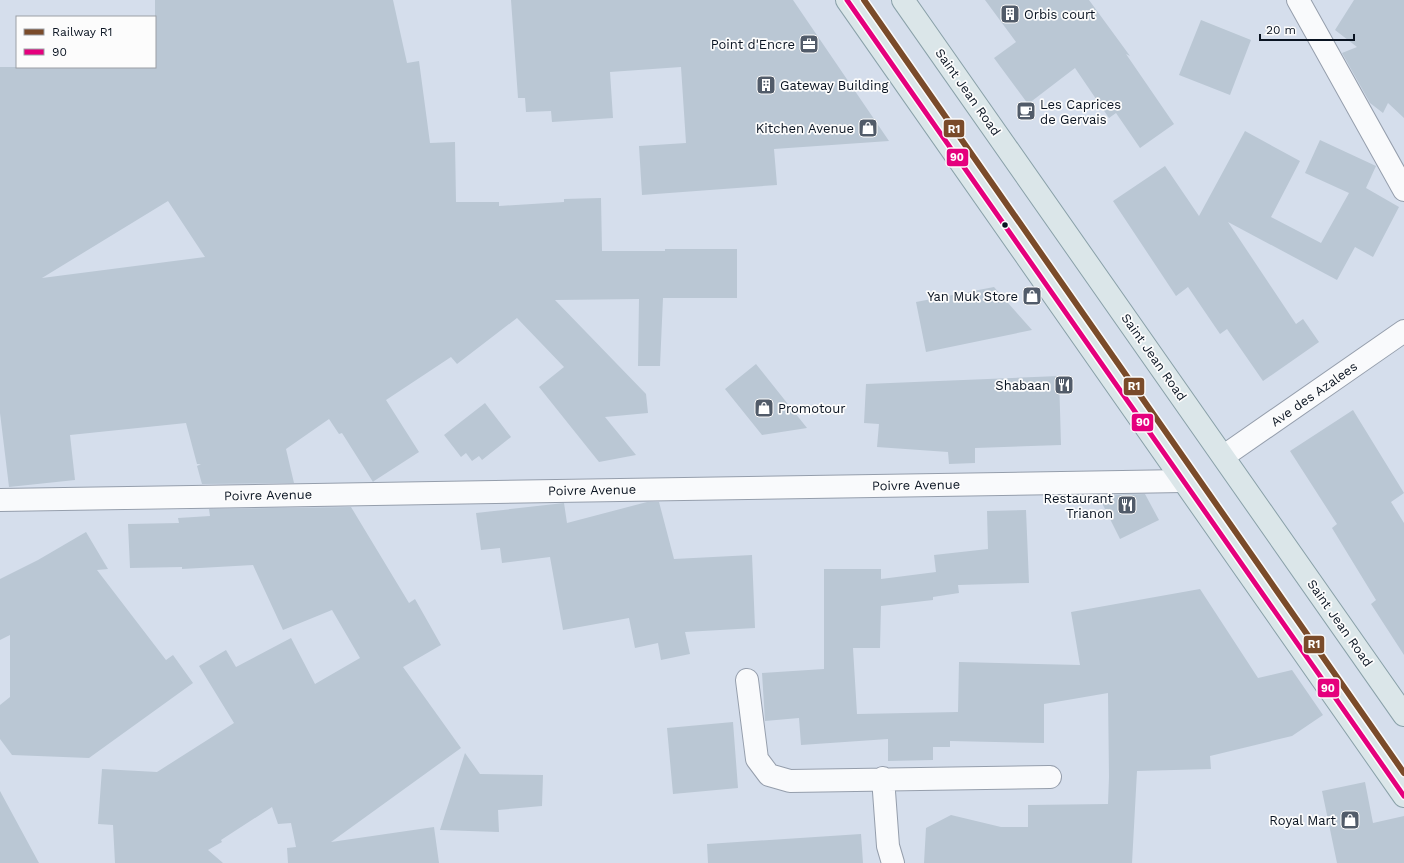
<svg xmlns="http://www.w3.org/2000/svg" width="1404" height="863" viewBox="0 0 1404 863" font-family="'Work Sans',sans-serif">
<style>
.building{fill:#bac7d4;fill-rule:evenodd}
.lines{fill:none;stroke-linecap:round;stroke-linejoin:round}
.minor-casing{stroke:#959eac;stroke-width:24}
.primary-casing{stroke:#8aa1a9;stroke-width:24}
.minor{stroke:#f9fafc;stroke-width:22}
.primary{stroke:#dbe6e9;stroke-width:22}
.bus-1-casing{stroke:#fcfcfc;stroke-width:8}
.bus-1{stroke:#e5007d;stroke-width:5}
.rail-1-casing{stroke:#fcfcfc;stroke-width:9}
.rail-1{stroke:#7a4b2a;stroke-width:6}
.bus-dot{fill:#0a1422;stroke:#fcfcfc;stroke-width:1.5}
.labels{text-anchor:middle;dominant-baseline:central;stroke-width:3.5;stroke-linejoin:round;paint-order:stroke}
.poi-label{font-size:13px;fill:#0a1422;stroke:#fcfcfc;text-anchor:end}
.street-label{font-size:13px;fill:#0a1422;stroke:#fcfcfc}
.line-badge{stroke:#fcfcfc;stroke-width:1.5}
.badge-label{font-size:11px;text-anchor:middle;font-weight:bold;fill:#fff}
</style>
<rect width="100%" height="100%" fill="#d5deec"/>
<path class="building" d="M155,0H393L407,63L419,61L430,143L455,142L456,202H499V206L564,202V199L601,198L602,251H665V249H737V298H663L660,366H638L639,299L555,300L646,394L648,413L605,417L636,455L599,462L539,387L564,367L517,318L457,364L451,357L386,400L419,452L374,481L373,482L342,433L339,434L329,419L286,449L294,483L202,484L197,466L201,464H197L186,423L70,435L75,480L9,487L0,413V67H155ZM168,201L205,257L42,278Z
M511,0H793L889,141L774,149L777,185L642,195L639,146L686,143L681,67L610,72L613,118L552,122L551,111L526,112L525,98H518Z
M985,0H1089L1130,56L1126,54L1174,124L1140,148L1116,113L1109,118L1075,68L1028,104L994,58L1016,42Z
M1354,0H1404V118L1388,103L1383,113L1370,103L1342,53L1357,47L1335,30Z
M1201,20L1251,40L1230,95L1179,75Z
M1245,131L1300,161L1271,217L1321,243L1349,193L1305,173L1320,140L1376,166L1366,188L1399,207L1373,257L1355,247L1337,280L1228,222L1296,324L1303,319L1319,342L1263,381L1227,329L1220,334L1188,287L1176,296L1113,201L1165,166L1199,216Z
M994,287L1032,330L926,352L916,302Z
M756,364L807,428L762,435L725,389Z
M1059,376L1061,445L975,448V463L949,464L948,452L877,447L879,424L864,423L866,384Z
M485,403L511,437L482,460L479,456L472,461L466,453L461,457L444,435Z
M1353,410L1404,493L1391,502L1404,523V655L1371,604L1376,600L1332,528L1337,524L1290,451Z
M1145,494L1159,520L1120,539L1098,495Z
M647,502H659L674,559L752,555L755,628L685,632L690,654L661,660L658,643L635,648L629,618L563,630L550,557L502,563L500,548L481,550L476,513L564,503L567,523Z
M351,507L409,603L415,599L441,645L403,667L461,748L331,842L434,827L439,863H288L287,848L296,847L291,823L278,824L272,807L221,840L222,842L208,850L223,863H115L113,825L98,824L102,769L157,772L234,723L199,666L226,650L236,667L291,638L315,684L360,658L332,610L283,630L253,565L182,569V567L130,568L128,524L179,523L178,518L210,516L209,509Z
M1026,510L1029,583L958,585L959,593L933,597V600L881,606L880,648H853L857,714L958,712L959,662L1080,665L1071,612L1200,589L1258,678L1292,670L1323,715L1292,736L1210,756L1211,769L1137,771L1132,863H924L926,828L951,815L1001,827H1028V805L1108,804L1109,777L1108,693L1044,704V743L950,741V747H933V760L888,761V739L801,745L799,718L765,721L762,673L824,669V569H881V579L936,572L934,555L988,549L987,511Z
M86,532L108,569L97,570L166,660L173,655L193,683L89,758L12,755L0,739V705L10,697V635L0,640V579L38,560Z
M733,722L738,788L673,794L667,728Z
M465,753L480,774L543,775L542,806L498,810L499,832L440,830Z
M1365,782L1373,823L1404,816V863H1337L1322,791Z
M0,791L39,863H0Z
M861,834L863,863H708L707,844Z"/>
<g class="lines">
<defs>
<path id="minor" d="M1298,0L1404,190
M1224,456L1404,331
M0,500L1183,481
M747,680L757,759L769,775L790,781L1050,777
M883,778L888,846L893,863"/>
<path id="primary" d="M847,0L1404,796
M903,0L1404,715"/>
</defs>
<use href="#minor" class="minor-casing"/>
<use href="#primary" class="primary-casing"/>
<use href="#minor" class="minor"/>
<use href="#primary" class="primary"/>
<defs>
<path id="bus-1" d="M847,0L1404,796"/>
</defs>
<use href="#bus-1" class="bus-1-casing"/>
<use href="#bus-1" class="bus-1"/>
<defs>
<path id="rail-1" d="M864,0L1404,773"/>
</defs>
<use href="#rail-1" class="rail-1-casing"/>
<use href="#rail-1" class="rail-1"/>
</g>
<defs>
<symbol id="building-square" viewBox="-11 -11 22 22"><rect x="-9" y="-9" width="18" height="18" rx="4" fill="#515b69" stroke="#fcfcfc"/><path d="M-4-6H4V6H1V3H-1V6H-4ZM-2.5-4.3h1.7v1.8h-1.7ZM.8-4.3h1.7v1.8H.8ZM-2.5-1h1.7V.8h-1.7ZM.8-1h1.7V.8H.8Z" fill="#fff"/></symbol>
<symbol id="office-square" viewBox="-11 -11 22 22"><rect x="-9" y="-9" width="18" height="18" rx="4" fill="#515b69" stroke="#fcfcfc"/><path d="M-6-3h4V-5.5h4V-3h4V5H-6ZM-1-4.5V-3h2v-1.5ZM-6 0V1H6V0Z" fill="#fff"/></symbol>
<symbol id="cafe-square" viewBox="-11 -11 22 22"><rect x="-9" y="-9" width="18" height="18" rx="4" fill="#515b69" stroke="#fcfcfc"/><path d="M-5.5-4.5H6V0H3Q3 3.5 0 3.5H-2.5Q-5.5 3.5-5.5 0ZM3-3.2v2h1.7v-2ZM-6 4.5H4V6H-6Z" fill="#fff"/></symbol>
<symbol id="shop-square" viewBox="-11 -11 22 22"><rect x="-9" y="-9" width="18" height="18" rx="4" fill="#515b69" stroke="#fcfcfc"/><path d="M-5-2.5h2.3a2.7 3.5 0 0 1 5.4 0H5L5.5 6h-11ZM-1.5-2.5h3a1.5 2.3 0 0 0-3 0Z" fill="#fff"/></symbol>
<symbol id="restaurant-square" viewBox="-11 -11 22 22"><rect x="-9" y="-9" width="18" height="18" rx="4" fill="#515b69" stroke="#fcfcfc"/><path d="M-5-6h1v4h1v-4h1v4h1v-4h1v5L-1.5 .5V6h-2V.5L-5-1ZM5-6V6H3V1.5H1.5Q1.5-4 5-6Z" fill="#fff"/></symbol>
</defs>
<g fill-rule="evenodd">
<use href="#building-square" x="999" y="3" width="22" height="22"/>
<use href="#office-square" x="798" y="33" width="22" height="22"/>
<use href="#building-square" x="755" y="74" width="22" height="22"/>
<use href="#cafe-square" x="1015" y="100" width="22" height="22"/>
<use href="#shop-square" x="857" y="117" width="22" height="22"/>
<use href="#shop-square" x="1021" y="285" width="22" height="22"/>
<use href="#restaurant-square" x="1053" y="374" width="22" height="22"/>
<use href="#shop-square" x="753" y="397" width="22" height="22"/>
<use href="#restaurant-square" x="1116" y="494" width="22" height="22"/>
<use href="#shop-square" x="1339" y="809" width="22" height="22"/>
</g>
<circle class="bus-dot" cx="1005" cy="225" r="3.5"/>
<g class="labels">
<g class="poi-label">
<text x="1024" y="14" text-anchor="start">Orbis court</text>
<text x="795" y="44">Point d'Encre</text>
<text x="780" y="85" text-anchor="start">Gateway Building</text>
<text x="1040" y="104" text-anchor="start">Les Caprices<tspan x="1040" dy="15">de Gervais</tspan></text>
<text x="854" y="128">Kitchen Avenue</text>
<text x="1018" y="296">Yan Muk Store</text>
<text x="1050" y="385">Shabaan</text>
<text x="778" y="408" text-anchor="start">Promotour</text>
<text x="1113" y="498">Restaurant<tspan x="1113" dy="15">Trianon</tspan></text>
<text x="1336" y="820">Royal Mart</text>
</g>
<g class="street-label">
<text transform="translate(968 92) rotate(55)">Saint Jean Road</text>
<text transform="translate(1154 357) rotate(55)">Saint Jean Road</text>
<text transform="translate(1314 394) rotate(-35)">Ave des Azalees</text>
<text transform="translate(916 485) rotate(-1)">Poivre Avenue</text>
<text transform="translate(592 490) rotate(-1)">Poivre Avenue</text>
<text transform="translate(268 495) rotate(-1)">Poivre Avenue</text>
<text transform="translate(1340 623) rotate(55)">Saint Jean Road</text>
</g>
</g>
<g class="line-badge">
<rect x="943" y="119" width="22" height="19" rx="4" fill="#7a4b2a"/>
<rect x="946" y="148" width="23" height="19" rx="4" fill="#e5007d"/>
<rect x="1123" y="377" width="22" height="19" rx="4" fill="#7a4b2a"/>
<rect x="1131" y="413" width="23" height="19" rx="4" fill="#e5007d"/>
<rect x="1303" y="635" width="22" height="19" rx="4" fill="#7a4b2a"/>
<rect x="1317" y="678" width="23" height="20" rx="4" fill="#e5007d"/>
</g>
<g class="badge-label">
<text x="954" y="133">R1</text>
<text x="957" y="161">90</text>
<text x="1134" y="390">R1</text>
<text x="1143" y="426">90</text>
<text x="1314" y="648">R1</text>
<text x="1328" y="692">90</text>
</g>
<rect x="16" y="16" width="140" height="52" fill="#fcfcfc" stroke="#9b9fa5"/>
<rect x="24" y="29" width="20" height="6" fill="#7a4b2a" stroke="#9b9fa5"/>
<text x="52" y="36" font-size="12" fill="#0a1422">Railway R1</text>
<rect x="24" y="49" width="20" height="6" fill="#e5007d" stroke="#9b9fa5"/>
<text x="52" y="56" font-size="12" fill="#0a1422">90</text>
<path d="M1260 34v6h94v-6" fill="none" stroke="#0a1422" stroke-width="2"/>
<text x="1266" y="34" font-size="12" fill="#0a1422" stroke="#fcfcfc" stroke-width="3" paint-order="stroke">20 m</text>
</svg>
